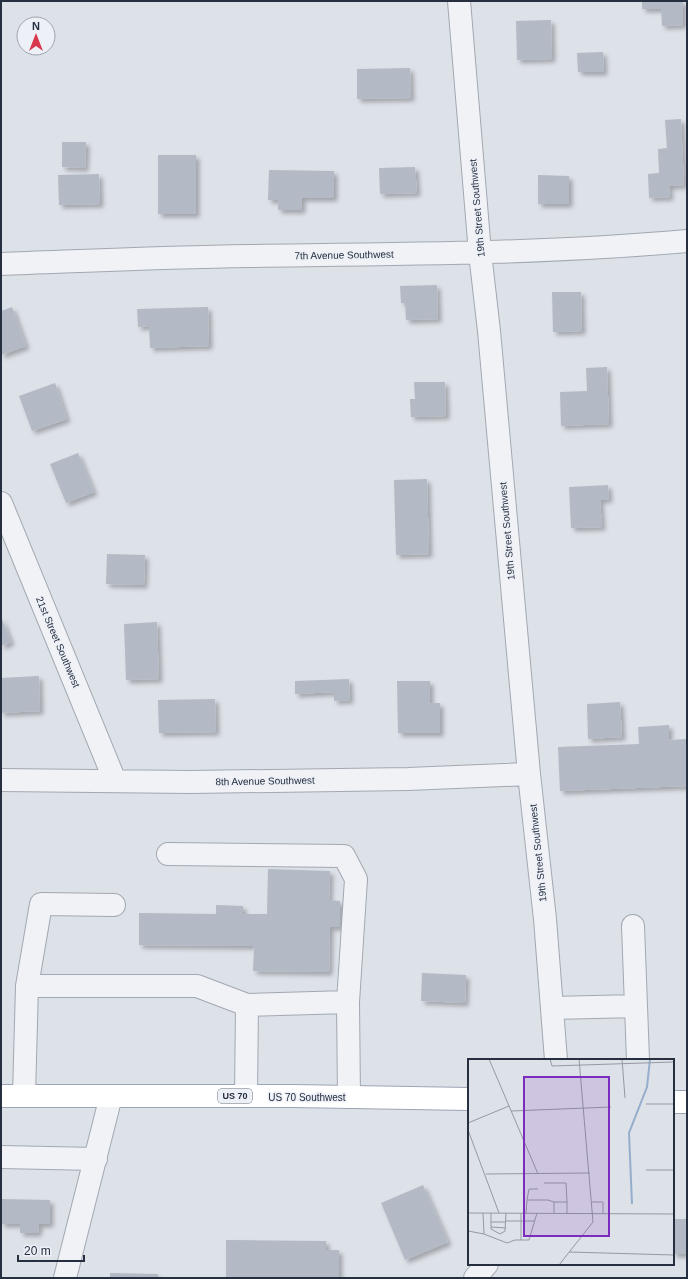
<svg xmlns="http://www.w3.org/2000/svg" width="688" height="1279" viewBox="0 0 688 1279" font-family="Arial,sans-serif">
<style>
.building{fill:#b4bac5;filter:url(#shadow)}
.lines{fill:none;stroke-linecap:round;stroke-linejoin:round}
.minor-casing{stroke:#a2a8b2;stroke-width:24}
.major-casing{stroke:#9ca5b5;stroke-width:24}
.minor{stroke:#f0f2f6;stroke-width:22}
.major{stroke:#fff;stroke-width:22}
.labels{text-anchor:middle;dominant-baseline:central;stroke-width:3;stroke-linejoin:round;paint-order:stroke}
.shield{fill:#edf0f6;stroke:#616977;stroke-width:1}
.shield-label{font-size:9px;font-weight:bold;fill:#252f40}
.street-label{font-size:10px;fill:#252f40;stroke:#edf0f6}
.inset-river{fill:none;stroke:#95aecb;stroke-width:2}
.inset-road{fill:none;stroke:#939aa5;stroke-width:1}
.view{fill:#7b2cbf;fill-opacity:0.15;stroke:#7b2cbf;stroke-width:2}
.inset-edge{fill:none;stroke:#252f40;stroke-width:2}
</style>
<defs>
<filter id="shadow"><feDropShadow dx="3.5" dy="3.5" stdDeviation="2" flood-color="#0004"/></filter>
</defs>
<rect width="100%" height="100%" fill="#dde1e8"/>
<path class="building" d="M642,1H683V25L662,26L661,9H642Z
M551,20L552,59L517,60L516,21Z
M603,52L604,72H578L577,53Z
M410,68L411,98L357,99V69Z
M681,119L684,185L669,186L670,197L649,198L648,174L659,173L658,149L667,148L665,120Z
M62,142H86L85,168L62,167Z
M158,155H196V214H158Z
M415,167L417,193L380,194L379,168Z
M269,170L334,171V198H302V210H278V200H268Z
M99,174L100,204L59,205L58,175Z
M538,175L569,176V204H538Z
M437,285L438,319L406,320L405,303H401L400,286Z
M552,292H581L582,331L553,332Z
M12,307L26,346L1,355V311Z
M208,307L209,346L150,348L149,326L138,327L137,309Z
M607,367L609,424L561,426L560,392L587,391L586,368Z
M414,382H445L446,416L411,417L410,399H415Z
M55,383L67,419L32,431L19,396Z
M78,453L94,492L66,503L50,464Z
M427,479L429,554L396,555L394,480Z
M608,485L609,499L600,500L602,527L571,528L569,487Z
M107,554L145,555L144,585L106,584Z
M1,616L11,642L1,646Z
M157,622L159,679L126,680L124,624Z
M39,676L40,711L1,713V678Z
M349,679L350,700L334,701V692L295,694V681Z
M397,681H430V703H440V733H398Z
M215,699L216,732L159,733L158,700Z
M620,702L622,737L588,739L587,704Z
M669,725V740L687,739V786L560,791L558,747L639,744L638,727Z
M268,869L330,871L329,900L340,901V927H330L329,972L253,971L254,946L139,945V913L216,914V905L243,906V914H267Z
M422,973L466,975L465,1003L421,1001Z
M423,1185L448,1242L405,1260L381,1203Z
M1,1199L50,1200V1224H39L38,1233H20V1224H1Z
M673,1219H687V1254H673Z
M226,1240L326,1241V1250H339V1278H226Z
M110,1273L158,1274V1278H110Z"/>
<g class="lines">
<defs>
<path id="minor" d="M459,1L480,253L489,331L529,774L545,919L556,1060
M1,264C84,261 166,257 249,256C395,254 541,254 687,241
M1,503L115,781
M1,780L191,782L408,779L529,774
M168,854L344,856L356,879L348,1002
M633,926L636,1006
M27,986L41,904L114,905
M247,1005L348,1002L349,1097
M552,1008L636,1006L638,1060
M24,1096L27,986H197L247,1005L246,1096
M1,1157L96,1159
M65,1278L111,1096
M475,1278L487,1264"/>
<path id="major" d="M1,1096H293L469,1099
M673,1102H687"/>
</defs>
<use href="#minor" class="minor-casing"/>
<use href="#major" class="major-casing"/>
<use href="#minor" class="minor"/>
<use href="#major" class="major"/>
</g>
<g class="labels">
<rect class="shield" x="218" y="1089" width="34" height="14" rx="3"/>
<g class="shield-label">
<text x="235" y="1096">US 70</text>
</g>
<g class="street-label">
<text transform="translate(477 208) rotate(-95)">19th Street Southwest</text>
<text transform="translate(344 255) rotate(-1)">7th Avenue Southwest</text>
<text transform="translate(507 531) rotate(-95)">19th Street Southwest</text>
<text transform="translate(58 642) rotate(67)">21st Street Southwest</text>
<text transform="translate(265 781) rotate(-1)">8th Avenue Southwest</text>
<text transform="translate(538 853) rotate(-96)">19th Street Southwest</text>
<text x="307" y="1097">US 70 Southwest</text>
</g>
</g>
<g transform="translate(468 1059)">
<rect width="206" height="206" fill="#dde1e8"/>
<path class="inset-river" d="M164,145L161,74L179,28L182,0"/>
<path class="inset-road" d="M21,0L70,115M82,0L84,7L206,3M154,0L157,39M178,45H206M43,52L143,48M0,64L41,47M0,71L31,154M178,111H206M18,115L122,114M76,124H98L99,143M59,141L61,130H70M86,143H99V154M124,143H135V155M0,154L206,155M23,154V170L32,175L37,172L38,154M53,154V181M58,154L59,141H80L86,143V154M38,162H67M23,163H38M23,168L38,169M0,172L16,175L15,154M16,175L39,184L47,181H61L69,154M101,193L206,196M91,206L125,163L111,0"/>
<path class="view" d="M56,18H141V177H56Z"/>
<rect width="206" height="206" class="inset-edge"/>
</g>
<rect width="688" height="1279" fill="none" stroke="#252f40" stroke-width="4"/>
<g transform="translate(36 36)"><circle r="19" fill="#edf0f6" stroke="#9da3ad"/>
<path d="M0-3L7 15L0 10L-7 15Z" fill="#d8374d"/>
<text y="-6" font-size="11" font-weight="bold" text-anchor="middle" fill="#252f40">N</text>
</g>
<path d="M18 1255v6h66v-6" fill="none" stroke="#252f40" stroke-width="2"/>
<text x="24" y="1255" font-size="12" fill="#252f40" stroke="#edf0f6" stroke-width="3" paint-order="stroke">20 m</text>
</svg>
